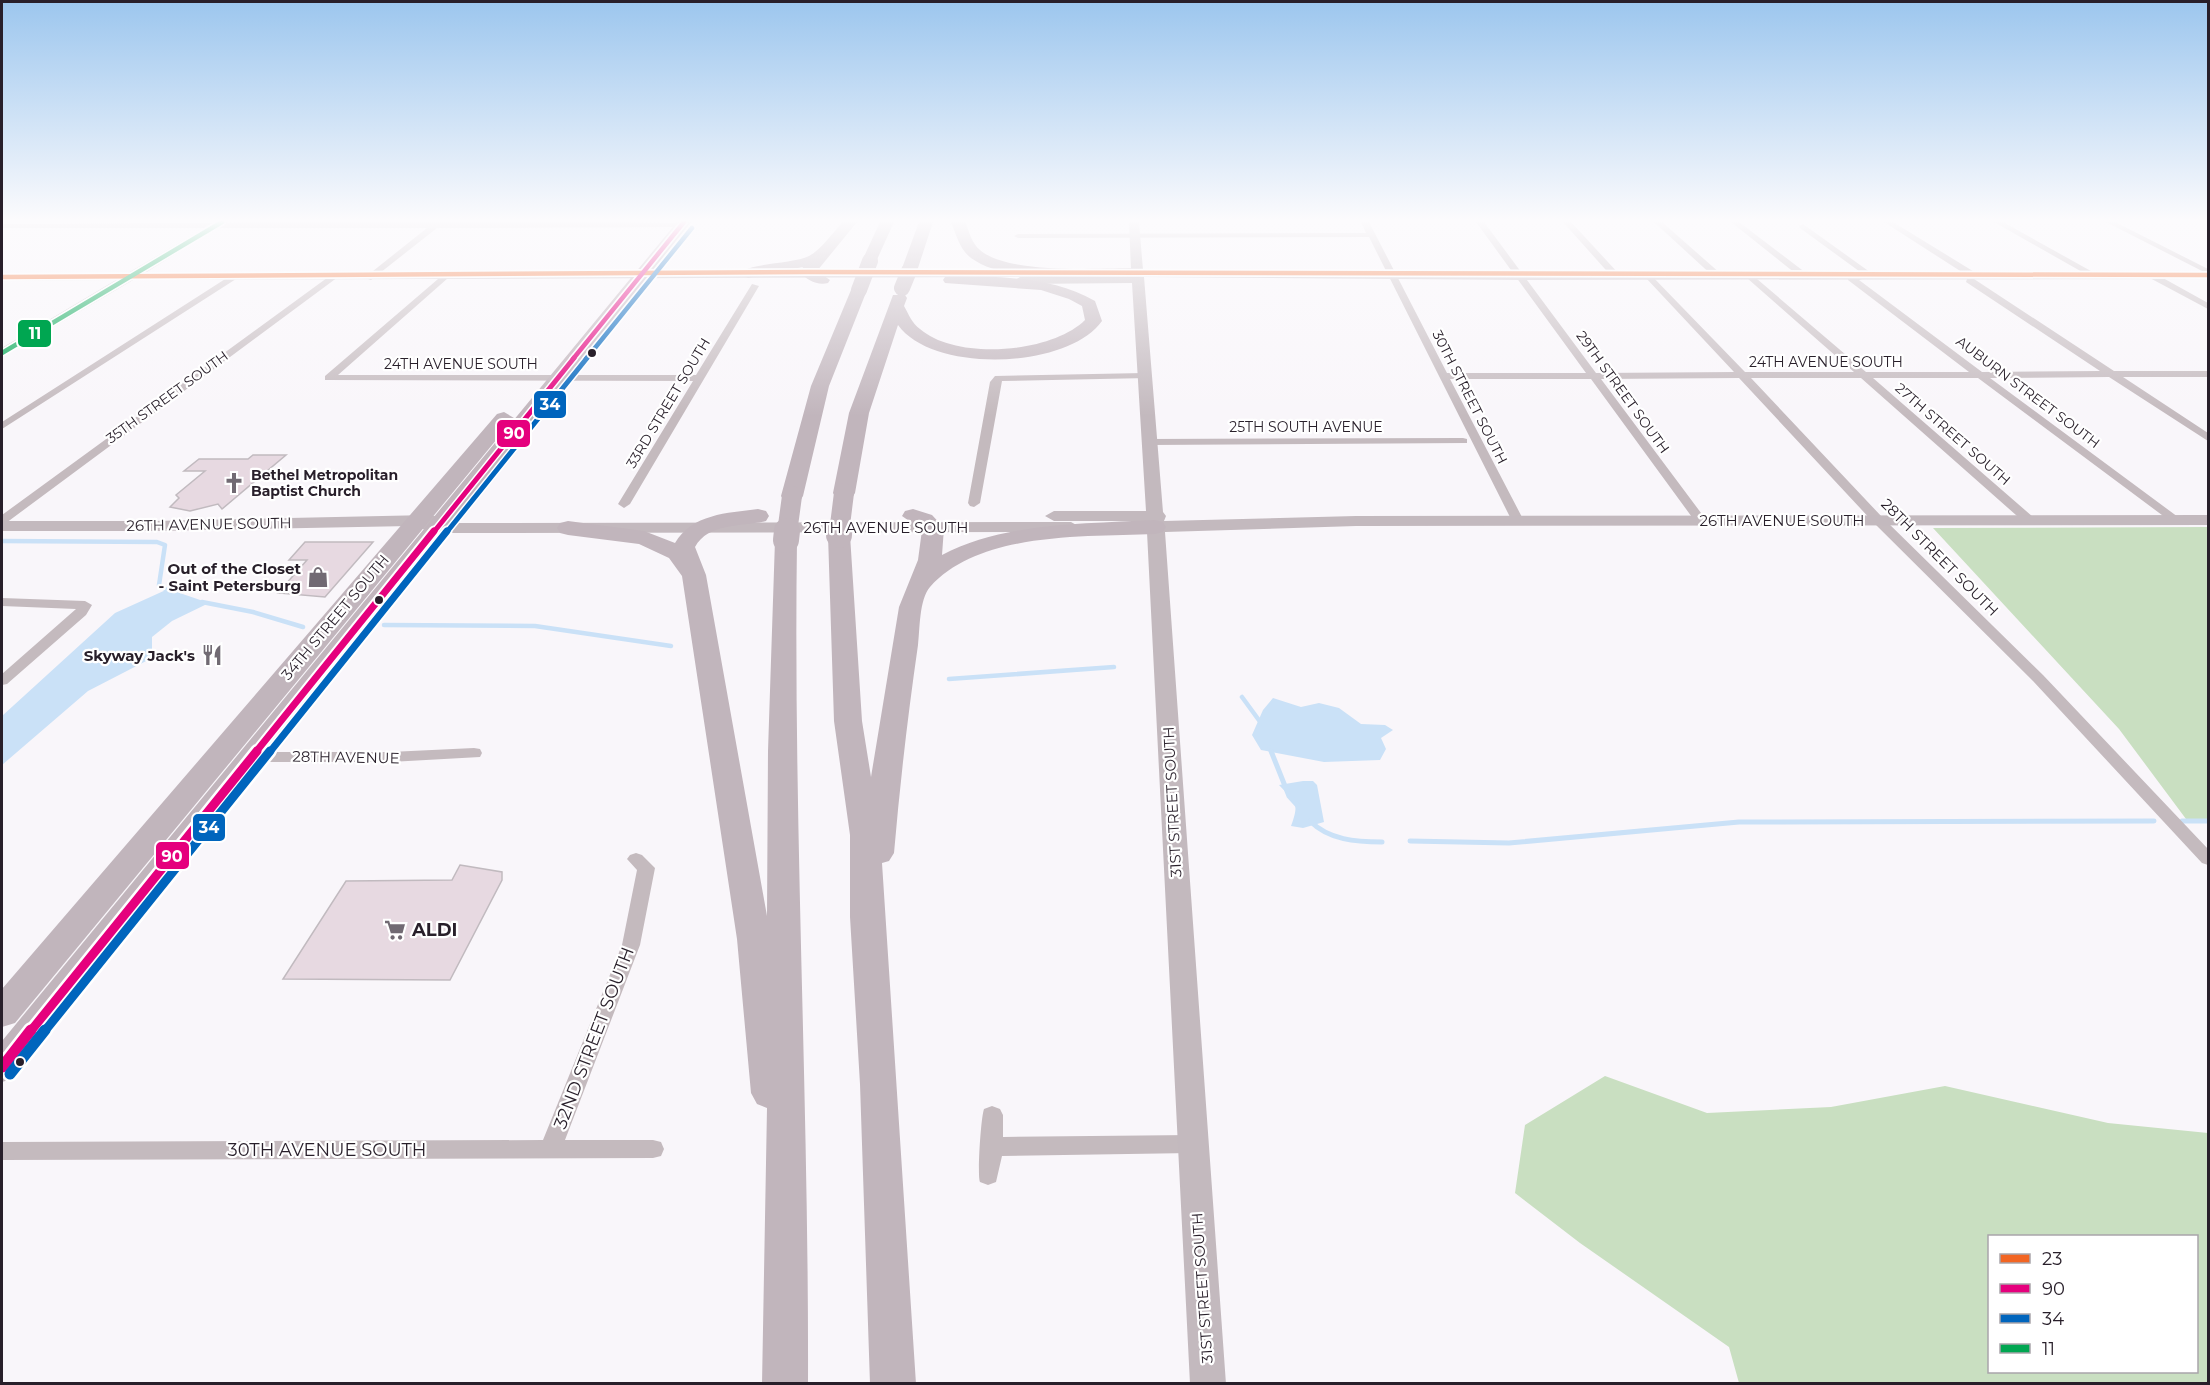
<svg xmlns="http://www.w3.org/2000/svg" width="2210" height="1385" viewBox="0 0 2210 1385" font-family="Montserrat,sans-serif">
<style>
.forest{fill:#c9dfc1;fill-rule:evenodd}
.water{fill:#cae1f7}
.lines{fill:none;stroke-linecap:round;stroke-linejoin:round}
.stream-far1{stroke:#cae1f7;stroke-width:4.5}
.stream{stroke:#cae1f7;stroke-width:5}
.building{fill:#e7d9e1;stroke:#c1babf;stroke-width:1.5}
.street{fill:#c4babe;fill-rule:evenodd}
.secondary{fill:#c3b9be;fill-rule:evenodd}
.highway{fill:#c1b5bc;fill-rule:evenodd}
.highway-bridge-far2{stroke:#c1b5bc;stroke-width:16}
.highway-bridge-far1{stroke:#c1b5bc;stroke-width:20}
.highway-bridge{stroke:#c1b5bc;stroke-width:26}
.bus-1-casing{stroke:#fff;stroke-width:8}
.bus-2-far4-casing{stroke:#fff;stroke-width:8}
.bus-2-far3-casing{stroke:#fff;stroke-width:8}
.bus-2-far2-casing{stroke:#fff;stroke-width:11}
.bus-2-far1-casing{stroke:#fff;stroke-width:14}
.bus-2-casing{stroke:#fff;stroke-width:16}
.bus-3-far4-casing{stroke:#fff;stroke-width:8}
.bus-3-far3-casing{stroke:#fff;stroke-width:8}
.bus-3-far2-casing{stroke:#fff;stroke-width:11}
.bus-3-far1-casing{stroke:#fff;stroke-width:14}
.bus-3-casing{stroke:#fff;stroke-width:16}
.bus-4-casing{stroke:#fff;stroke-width:8}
.bus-1{stroke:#f26522;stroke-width:4.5}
.bus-2-far4{stroke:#e5007d;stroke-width:4.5}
.bus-2-far3{stroke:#e5007d;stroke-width:5}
.bus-2-far2{stroke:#e5007d;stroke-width:7}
.bus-2-far1{stroke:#e5007d;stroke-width:9}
.bus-2{stroke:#e5007d;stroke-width:11}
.bus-3-far4{stroke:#0065bd;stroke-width:4.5}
.bus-3-far3{stroke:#0065bd;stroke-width:5}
.bus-3-far2{stroke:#0065bd;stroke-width:7}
.bus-3-far1{stroke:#0065bd;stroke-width:9}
.bus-3{stroke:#0065bd;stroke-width:11}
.bus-4{stroke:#00a651;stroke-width:4.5}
.bus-dot{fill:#281f2a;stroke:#fff;stroke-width:2}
.labels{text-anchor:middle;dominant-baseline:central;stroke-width:4.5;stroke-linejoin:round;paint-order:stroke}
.far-street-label{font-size:14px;fill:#281f2a;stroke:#fff}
.far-poi-label{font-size:14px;font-weight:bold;fill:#281f2a;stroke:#fff;text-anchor:start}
.street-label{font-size:15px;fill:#281f2a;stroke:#fff}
.poi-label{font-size:15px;font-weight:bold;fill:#281f2a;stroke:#fff;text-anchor:end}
.near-poi-label{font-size:18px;font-weight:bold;fill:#281f2a;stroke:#fff;text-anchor:start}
.near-street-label{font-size:18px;fill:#281f2a;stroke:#fff}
.line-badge{stroke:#fff;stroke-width:2}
.badge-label{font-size:16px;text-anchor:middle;font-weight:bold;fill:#fff}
</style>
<rect width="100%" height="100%" fill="#f9f6fa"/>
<path class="forest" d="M2208,527V823H2189L2119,729L1933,528Z
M1605,1076L1707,1113L1831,1107L1945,1086L2108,1123L2208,1133V1383H1739L1729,1347L1580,1243L1515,1193L1525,1125ZM1990,1236H2196V1372H1990Z"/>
<path class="water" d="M168,589L209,603L172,621L152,637V658L88,691L2,765V716L115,613Z
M1273,698L1301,707L1319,703L1339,708L1361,724L1385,725L1393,730L1381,738L1386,749L1380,760L1324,762L1261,750L1252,735L1263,710Z
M1303,781H1313L1317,785L1324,822L1303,828L1291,826C1300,802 1295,802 1279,785Z"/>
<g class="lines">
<path class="stream-far1" d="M2,541L157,542L165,545L159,585L171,593
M202,602L253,612L303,627
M384,625L535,626L671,646
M949,679L1114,667
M1242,697L1261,723
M1270,748L1272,753"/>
<path class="stream" d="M1271,751L1289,796L1299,807
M1310,821C1329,840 1356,842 1382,842
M2182,821H2208
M1410,841L1509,843L1739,822L2154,821"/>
</g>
<path class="building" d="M253,455H286L222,509L218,504L190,511L170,507L179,498L176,495L205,471H184L199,459H248Z
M305,542H373L325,597L278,593L307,560H289Z
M460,865L502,872V880L450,980L283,979L346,881L452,880Z"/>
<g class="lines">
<path class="street" d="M435,222L681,223L685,225L681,227L437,228L371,280L368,279V275L427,228H2V224Z
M1361,222H1369L1447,373H1586L1476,222H1484L1596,373L1734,372L1646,278L1645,276L1649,273L1745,372H1854L1747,278L1746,276L1750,273L1866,372H1969L1848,280V276L1863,274L1800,228L1799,226L1803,224L1874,275L1859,280L1982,372L2100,371L1966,282L1968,276L1884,222H1893L1976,273L1974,279L2114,371H2208V377H2123L2208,433V441L2109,377L1990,378L2178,517V523L2174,524L1978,378H1873L2033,517V523H2025L1861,378H1751L1882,517L2043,675L2208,849V865L2202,863L2033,681L1874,523L1739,378L1601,379L1707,521L1701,525L1697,524L1591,379H1450L1524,521L1518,525L1512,521L1369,237L1018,238L1014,236L1018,234L1366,233Z
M1563,222H1571L1619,274V278H1613Z
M1654,222H1662L1721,274V278H1715Z
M1731,222H1739L1806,273V277H1800Z
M1994,222H2003L2098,275L2091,277Z
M2106,222H2115L2208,269V274Z
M445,273L448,274V278L338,375H696L752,284L759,286L630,504L624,508L618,504L693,381L325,380V376Z
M2148,273H2154L2208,303V309L2148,277Z
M233,274L236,275V279L2,429V422Z
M331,275L338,277L6,523L2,524V515Z
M1144,373L1149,376L1148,378L1002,381L980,503L974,507L970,506L968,503L990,382L995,376Z
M1463,438L1467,439V443L1149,445L1143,442L1149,439Z
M2,598L85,601L92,605L86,615L7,684L2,685V674L76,609L2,606Z
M474,748L480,749L482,753L480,757L390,762H249L241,757L249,752H390Z
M636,853L642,855L655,868L640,945L565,1140H653L661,1142L664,1149L661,1156L653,1158L2,1160V1142L543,1140L622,945L637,870L627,859L630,855Z
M992,1106L1000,1109L1003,1115V1137L1192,1135L1200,1137L1203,1144L1200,1151L1192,1153L1002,1156L996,1182L988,1185L980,1182C977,1175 981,1117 984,1109Z"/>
<path class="secondary" d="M215,222H227L145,273L1036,269L1042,273L1038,276H1114V270L1131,269L1129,222H1139L1143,270L1521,272L2208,271V279L1521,280L1144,277L1163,512L1166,516L1164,521L1356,516L2208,515V525L1356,526L1165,532L1226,1384H1190L1147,532L1132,531L1129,527L1132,523L1146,521H1054L1045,516L1054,511H1146L1132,283L1021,284L1015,280L1020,277L133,280L2,357V348L116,280L2,281V273H128Z
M429,515L435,516L439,523L1071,522L1080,527L1071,532L439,533L410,526L154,531H2V521H154Z"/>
<path class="highway" d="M677,222H691L15,1078L2,1082V1041Z
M843,222H857L817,271L830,280L828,283C818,286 806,280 800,272L803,267L748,278L740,273C749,263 793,264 809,256C821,250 833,232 843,222Z
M880,222H894L875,264H865L862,261Z
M919,222H933L917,271L909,276L901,271Z
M951,222H965C969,231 972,244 980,250C1009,275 1101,268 1139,268L1147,273L1139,278C1093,277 1010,286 971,258C960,250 956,234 951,222Z
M951,275C1001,278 1050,275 1095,301L1102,321C1068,369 933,374 898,325L869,413L855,493L852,498H836L833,493L849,413L893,295H905L907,298L904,306C909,315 912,323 920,329C957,361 1052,353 1085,320L1082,306L1069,299L1041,290L945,283L943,280L945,277Z
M859,285L867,290L829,386L803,496L800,501H784L781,496L811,386L851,290Z
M504,412L514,418L511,422L15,1023L2,1027V989L497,414Z
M758,509L766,511L769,516L766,521C742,527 709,522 695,547L706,575L767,916L768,751L775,540L778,535H794L797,540C793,821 809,1102 808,1384H762L767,1108L757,1104L751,1093L737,939L682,576L669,558L639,544L568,535L560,533L557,528L560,523L568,521L644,531L675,543C692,514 727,513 758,509Z
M913,509L932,515L944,528L942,555C1006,522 1084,524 1155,520L1163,522L1166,527L1163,532L1155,534C1086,537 980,531 930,587C919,600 920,629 918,645C908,714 900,783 894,853L889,861L882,863L916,1384H870L860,1084L850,917V835L834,721L828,535L831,530H847L850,535L862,721L871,777L899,607L918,560L922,530L902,516L905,511Z"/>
<path class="highway-bridge-far2" d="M902,288L909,271
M859,290L870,261"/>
<path class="highway-bridge-far1" d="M787,533L792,496
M839,533L844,493"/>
<path class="highway-bridge" d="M839,535V531
M786,540L787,531"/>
<defs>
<path id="bus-1" d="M2,277L808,272L2208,275"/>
<path id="bus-2-far4" d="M573,359L684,222"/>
<path id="bus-2-far3" d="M433,533L574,358"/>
<path id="bus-2-far2" d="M255,753L434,531"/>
<path id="bus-2-far1" d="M30,1032L257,751"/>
<path id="bus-2" d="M2,1067L31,1030"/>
<path id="bus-3-far4" d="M586,359L692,228"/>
<path id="bus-3-far3" d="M446,533L587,358"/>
<path id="bus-3-far2" d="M269,753L447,531"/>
<path id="bus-3-far1" d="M44,1032L270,751"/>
<path id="bus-3" d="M10,1074L45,1030"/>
<path id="bus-4" d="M2,353L222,222"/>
</defs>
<use href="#bus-1" class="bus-1-casing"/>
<use href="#bus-2-far4" class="bus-2-far4-casing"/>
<use href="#bus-2-far3" class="bus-2-far3-casing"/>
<use href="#bus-2-far2" class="bus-2-far2-casing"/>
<use href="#bus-2-far1" class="bus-2-far1-casing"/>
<use href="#bus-2" class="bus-2-casing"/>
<use href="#bus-3-far4" class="bus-3-far4-casing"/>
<use href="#bus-3-far3" class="bus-3-far3-casing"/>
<use href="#bus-3-far2" class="bus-3-far2-casing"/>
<use href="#bus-3-far1" class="bus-3-far1-casing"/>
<use href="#bus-3" class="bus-3-casing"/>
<use href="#bus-4" class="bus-4-casing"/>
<use href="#bus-1" class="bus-1"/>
<use href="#bus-2-far4" class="bus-2-far4"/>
<use href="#bus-2-far3" class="bus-2-far3"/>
<use href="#bus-2-far2" class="bus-2-far2"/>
<use href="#bus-2-far1" class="bus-2-far1"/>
<use href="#bus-2" class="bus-2"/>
<use href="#bus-3-far4" class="bus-3-far4"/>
<use href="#bus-3-far3" class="bus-3-far3"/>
<use href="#bus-3-far2" class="bus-3-far2"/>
<use href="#bus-3-far1" class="bus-3-far1"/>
<use href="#bus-3" class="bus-3"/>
<use href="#bus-4" class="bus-4"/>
</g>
<linearGradient id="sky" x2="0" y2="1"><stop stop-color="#9cc6ee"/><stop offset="0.53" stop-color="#fcfbfd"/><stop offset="1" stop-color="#fcfbfd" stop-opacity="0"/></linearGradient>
<rect width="2210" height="416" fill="url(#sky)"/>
<defs>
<symbol id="church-bare" viewBox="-9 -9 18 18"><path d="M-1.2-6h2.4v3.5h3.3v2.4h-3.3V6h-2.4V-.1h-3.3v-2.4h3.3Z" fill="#716a73" stroke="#fff" stroke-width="2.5" paint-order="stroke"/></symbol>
<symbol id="shop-bare" viewBox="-9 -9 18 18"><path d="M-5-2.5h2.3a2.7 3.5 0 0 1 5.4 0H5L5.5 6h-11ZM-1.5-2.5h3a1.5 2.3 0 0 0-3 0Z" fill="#716a73" stroke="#fff" stroke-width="2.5" paint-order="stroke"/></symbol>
<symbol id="restaurant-bare" viewBox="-9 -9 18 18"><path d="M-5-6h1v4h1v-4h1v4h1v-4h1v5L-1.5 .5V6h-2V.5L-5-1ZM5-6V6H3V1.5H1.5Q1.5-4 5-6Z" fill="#716a73" stroke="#fff" stroke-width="2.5" paint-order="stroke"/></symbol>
<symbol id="supermarket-bare" viewBox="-9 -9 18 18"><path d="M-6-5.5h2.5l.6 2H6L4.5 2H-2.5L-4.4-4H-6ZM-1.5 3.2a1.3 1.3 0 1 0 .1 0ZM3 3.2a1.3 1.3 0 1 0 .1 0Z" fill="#716a73" stroke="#fff" stroke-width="2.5" paint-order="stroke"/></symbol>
</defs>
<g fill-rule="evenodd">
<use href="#church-bare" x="219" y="468" width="30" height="30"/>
<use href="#shop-bare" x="303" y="562" width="30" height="30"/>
<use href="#restaurant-bare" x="197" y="640" width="30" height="30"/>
<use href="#supermarket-bare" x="380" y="915" width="30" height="30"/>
</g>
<g class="bus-dot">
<circle cx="592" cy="353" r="5"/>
<circle cx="379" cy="600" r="5"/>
<circle cx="20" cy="1062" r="5"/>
</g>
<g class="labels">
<g class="far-street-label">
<text x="1826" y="362">24TH AVENUE SOUTH</text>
<text x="461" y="364">24TH AVENUE SOUTH</text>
<text transform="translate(1623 392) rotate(54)">29TH STREET SOUTH</text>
<text transform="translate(2028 392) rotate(37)">AUBURN STREET SOUTH</text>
<text transform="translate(167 397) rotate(-36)">35TH STREET SOUTH</text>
<text transform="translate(1470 397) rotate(63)">30TH STREET SOUTH</text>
<text transform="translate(668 403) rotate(-59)">33RD STREET SOUTH</text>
<text x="1306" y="427">25TH SOUTH AVENUE</text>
<text transform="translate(1953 434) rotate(41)">27TH STREET SOUTH</text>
</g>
<g class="far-poi-label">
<text x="251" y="475">Bethel Metropolitan<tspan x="251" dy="16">Baptist Church</tspan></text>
</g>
<g class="street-label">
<text x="1782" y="520">26TH AVENUE SOUTH</text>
<text transform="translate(209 524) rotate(-1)">26TH AVENUE SOUTH</text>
<text x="886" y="527">26TH AVENUE SOUTH</text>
<text transform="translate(1940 557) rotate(45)">28TH STREET SOUTH</text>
<text transform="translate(335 617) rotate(-50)">34TH STREET SOUTH</text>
<text transform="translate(346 757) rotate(1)">28TH AVENUE</text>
<text transform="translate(1172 802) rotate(-93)">31ST STREET SOUTH</text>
<text transform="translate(1202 1288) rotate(-94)">31ST STREET SOUTH</text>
</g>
<g class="poi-label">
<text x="301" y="568">Out of the Closet<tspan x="301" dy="17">- Saint Petersburg</tspan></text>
<text x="195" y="655">Skyway Jack's</text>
</g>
<g class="near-poi-label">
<text x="412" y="930">ALDI</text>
</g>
<g class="near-street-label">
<text transform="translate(594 1038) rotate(-69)">32ND STREET SOUTH</text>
<text x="327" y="1150">30TH AVENUE SOUTH</text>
</g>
</g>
<g class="line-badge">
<rect x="17" y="319" width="35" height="29" rx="6" fill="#00a651"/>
<rect x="533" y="390" width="34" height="29" rx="6" fill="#0065bd"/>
<rect x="496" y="419" width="35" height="29" rx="6" fill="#e5007d"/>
<rect x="192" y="813" width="34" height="29" rx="6" fill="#0065bd"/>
<rect x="155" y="841" width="35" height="29" rx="6" fill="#e5007d"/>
</g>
<g class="badge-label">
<text x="35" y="339">11</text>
<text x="550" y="410">34</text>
<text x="514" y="439">90</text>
<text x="209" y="833">34</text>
<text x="172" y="862">90</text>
</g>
<rect width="2210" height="1385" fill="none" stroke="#281f2a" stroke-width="6"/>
<rect x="1988" y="1235" width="210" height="138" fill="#ffffff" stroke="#a9a5aa" stroke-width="1.5"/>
<rect x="2000" y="1254" width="30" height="9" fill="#f26522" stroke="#a9a5aa" stroke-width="1.5"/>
<text x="2042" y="1265" font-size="18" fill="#281f2a">23</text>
<rect x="2000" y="1284" width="30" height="9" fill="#e5007d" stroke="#a9a5aa" stroke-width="1.5"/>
<text x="2042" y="1295" font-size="18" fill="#281f2a">90</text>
<rect x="2000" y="1314" width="30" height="9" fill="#0065bd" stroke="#a9a5aa" stroke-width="1.5"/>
<text x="2042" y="1325" font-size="18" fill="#281f2a">34</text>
<rect x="2000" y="1344" width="30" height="9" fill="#00a651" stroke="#a9a5aa" stroke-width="1.5"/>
<text x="2042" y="1355" font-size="18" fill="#281f2a">11</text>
</svg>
